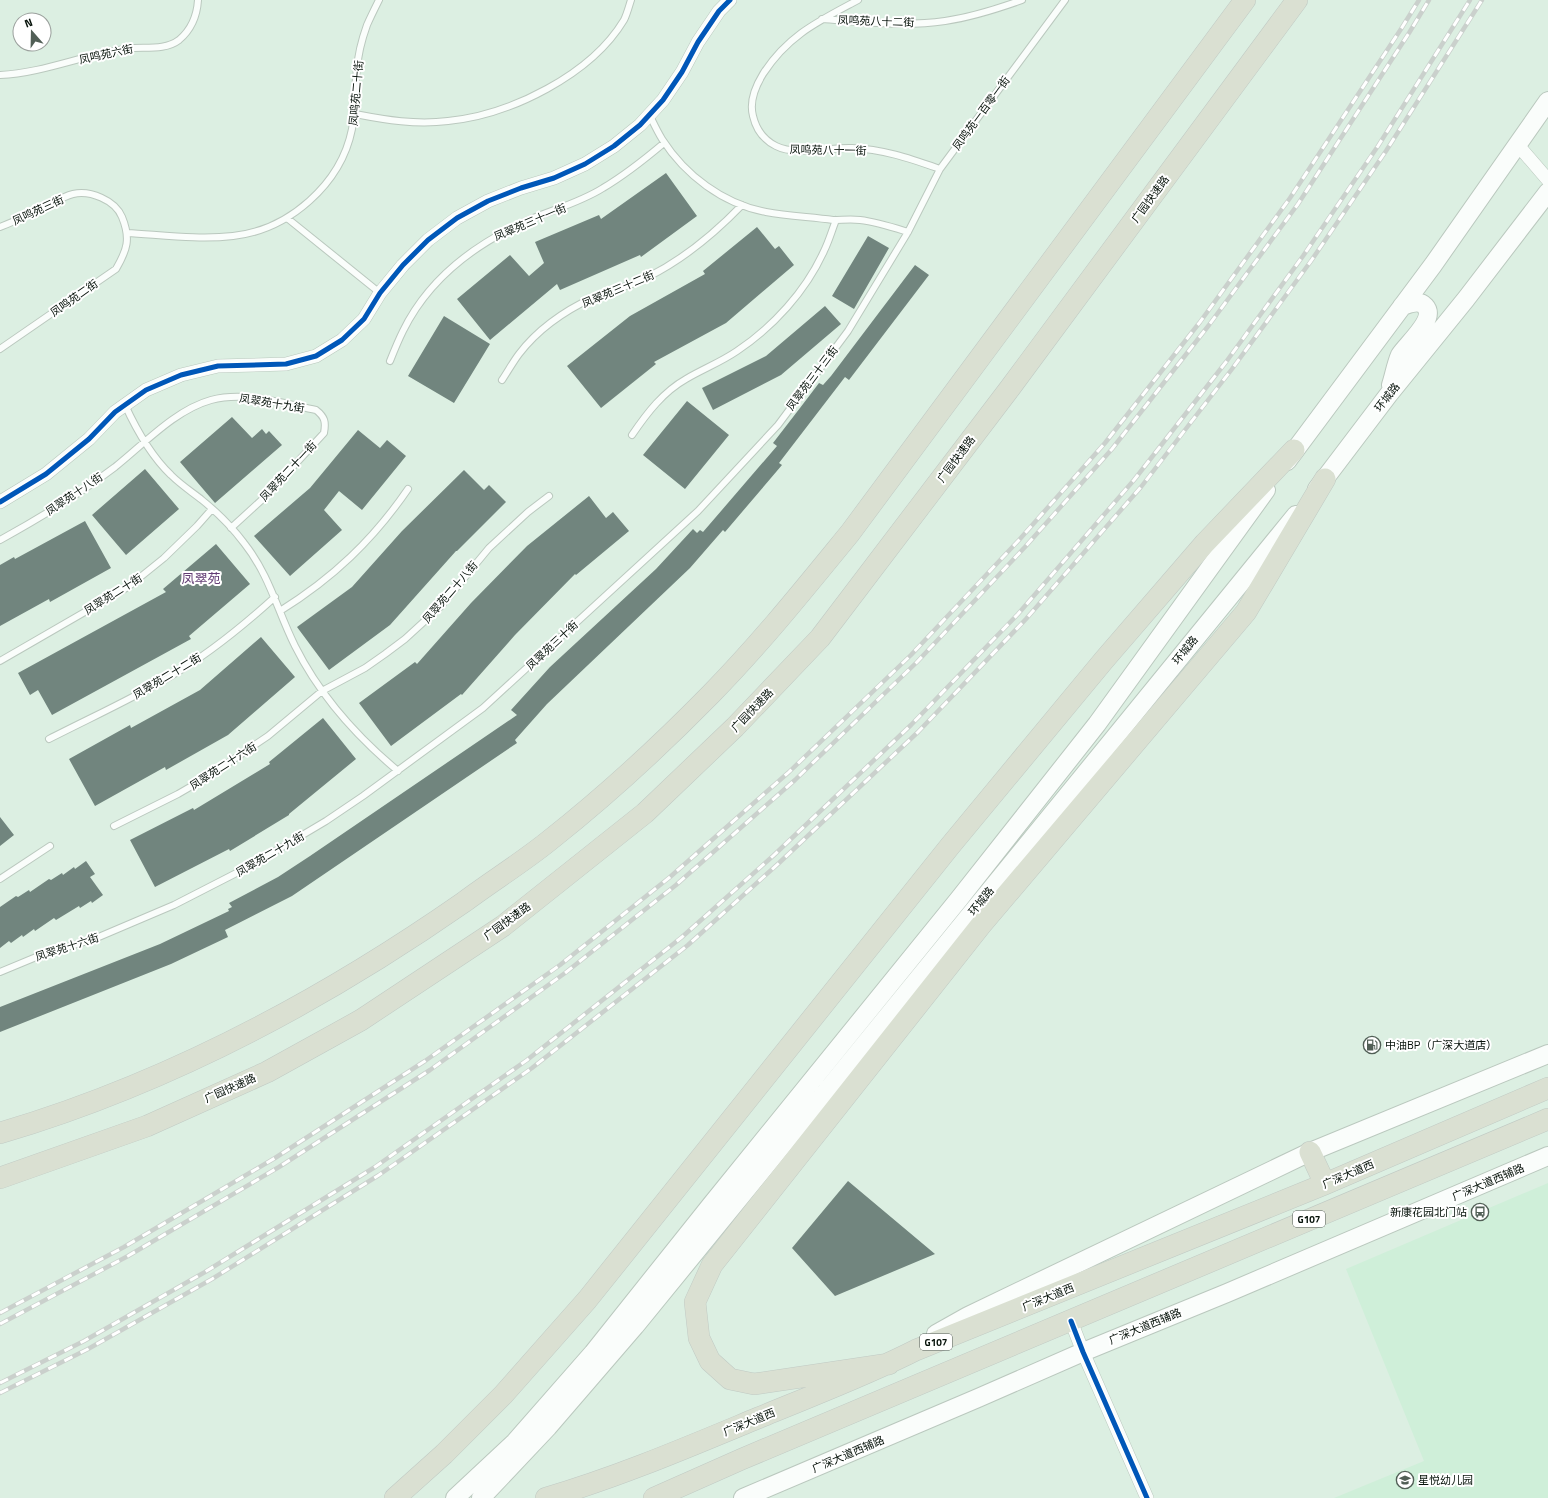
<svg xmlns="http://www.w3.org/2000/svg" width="1548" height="1498" viewBox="0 0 1548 1498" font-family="'Titillium Web','Noto Sans SC',sans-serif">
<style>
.built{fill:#cfefd9}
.building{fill:#71857e}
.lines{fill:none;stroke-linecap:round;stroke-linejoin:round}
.service-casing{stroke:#bac8be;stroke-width:8}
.minor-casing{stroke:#bac8be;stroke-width:14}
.secondary-casing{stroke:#bac8be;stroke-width:20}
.trunk-casing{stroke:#c0cac4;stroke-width:22}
.service{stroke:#fafdfb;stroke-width:6}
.minor{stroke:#fafdfb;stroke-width:13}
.secondary{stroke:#fafdfb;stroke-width:18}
.trunk{stroke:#dae0d2;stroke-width:21}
.rail-casing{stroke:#cad0cc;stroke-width:4.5}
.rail{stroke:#fff;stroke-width:3;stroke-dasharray:9;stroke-linecap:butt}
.cycleway-casing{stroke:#fff;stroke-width:8}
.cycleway{stroke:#0057b8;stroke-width:5}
.labels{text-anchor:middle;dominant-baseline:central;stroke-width:4;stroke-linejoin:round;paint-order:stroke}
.shield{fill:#fff;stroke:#515954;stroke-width:1}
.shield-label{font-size:10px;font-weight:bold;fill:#06120a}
.street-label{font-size:11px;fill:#06120a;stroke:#fff}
.poi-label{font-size:11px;fill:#06120a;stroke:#fff;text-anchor:start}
.quarter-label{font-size:13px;fill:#623c74;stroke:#fff}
</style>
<rect width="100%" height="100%" fill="#dcefe2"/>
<path class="built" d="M1548,1183V1498H1334L1424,1461L1346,1269Z"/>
<path class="building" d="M666,173L697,216L641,257L640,255L560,290L557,284L490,340L457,299L510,255L529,276L544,263L535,242L599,215L601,219Z
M757,227L775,249L779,246L794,265L726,323L654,362L656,364L601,408L567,366L630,316L705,274L703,271Z
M868,236L889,248L854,309L832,296Z
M915,265L929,275L849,380L845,377L779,463L782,465L725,532L723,530L690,568L547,704L515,740L517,743L292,896L225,930L228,937L171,964L0,1032V1007L160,944L229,911L228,909L232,907L229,903L278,877L310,856L517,715L511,710L550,667L656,569L693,529L697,533L700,530L703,532L777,446L773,443L800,408L819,383L823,385L831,376Z
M825,306L841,324L781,375L713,410L702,388L766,356Z
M444,316L490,344L454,403L408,376Z
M687,401L729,435L685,489L643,455Z
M232,417L252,438L262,429L266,434L269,431L282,445L215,503L180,462Z
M358,430L380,448L387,440L406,456L362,510L339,491L324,510L342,530L290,576L254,536L310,488Z
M145,469L179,509L126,555L92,515Z
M464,470L484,490L489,485L506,502L457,551H456L390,625L329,670L297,627L352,587L402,531Z
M589,496L606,518L613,512L629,531L576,575L575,574L515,635L462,695L461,694L391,746L359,703L415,662L417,664L471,603L527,546Z
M85,521L111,568L50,602L49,599L0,626V565L14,557L15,559Z
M216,544L250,584L189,636L191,639L52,715L38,690L30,695L18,673L166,592L163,589Z
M261,637L295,677L228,735L166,770L165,767L95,806L69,759L130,725L131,728L200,690Z
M323,718L356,759L289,814V815L230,851L229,849L155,887L130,840L193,808L194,810L270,764L269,762Z
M0,817L14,835L0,846Z
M86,861L95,874L90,877L103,895L92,903L91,901L80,908L79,906L56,920L54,918L35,931L34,929L23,937L22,935L11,943L9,941L0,948V907L16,896L18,897L29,890L30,892L49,879L51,880L62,873L63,875L74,867L75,869Z
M848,1181L935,1254L835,1296L792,1248Z"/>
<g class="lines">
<defs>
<path id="service" d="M858,0C819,21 788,35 763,74C755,87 749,101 753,116C756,129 764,140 776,146C795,156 831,147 852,148C883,149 911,159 940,169
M822,19C863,22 904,27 945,21C972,17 997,9 1022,0
M0,75C45,73 87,53 132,48C147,47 166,50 179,40C192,29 197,16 198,0
M355,114C386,120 416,125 448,121C510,115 591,75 624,20C627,14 629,6 631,0
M649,114C653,122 657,131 662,139C685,175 723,204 766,212C788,216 811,217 833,220C842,220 851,219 860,220C877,222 892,227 908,232
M287,218L380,293
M0,227C16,221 32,213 48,206C55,202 64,196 73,194C90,190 115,200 122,217C131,239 127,250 116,269L0,349
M127,233C162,235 199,240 233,236C289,230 341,184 352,129C356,109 354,89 357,69C358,54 362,39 367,25C371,16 375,8 379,0
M390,361C394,351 398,341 403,331C429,278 478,242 531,219C555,209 581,202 603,188C625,175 645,159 664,143
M502,380C508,371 513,362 519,354C538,329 566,310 594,297C611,290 631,286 648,277C684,259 714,234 742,205
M125,405C137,431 151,456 171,475C181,485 192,492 202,500C218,513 232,527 244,543C270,576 277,610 295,646C320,696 356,736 398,771
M632,435C647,413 663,392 686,379C703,369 721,362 737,351C773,327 806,291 824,251C829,241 832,230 836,220
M0,540C40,518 78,495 115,467C144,444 175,410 211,400C245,391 282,403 316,410C325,417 326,422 324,433L266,496L231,528
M280,611C333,578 373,540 408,489
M0,661L128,587L164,558L197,526L212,509
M49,739C90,718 132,699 171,676C209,654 243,626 275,597
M114,826L178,794L209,776L268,736L322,691L365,668L385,654L405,639L441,606L489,548L528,512L549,496
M0,879L50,846
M0,972L41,955L94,939L174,905L252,865L326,821L363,796L483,708L698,511L778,425L848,331L908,232L940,169L1065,0"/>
<path id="minor" d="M1517,144L1548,180
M0,502L46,474L89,439L115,412L146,390L181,375L218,366L286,364L316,356L342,340L364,319L380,293L403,265L428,240L457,218L488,201L521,188L554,178L585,164L614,146L640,125L663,100L682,72L698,42L719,11L730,0
M1071,1321L1083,1352L1147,1498"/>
<path id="secondary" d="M1391,385C1394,376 1396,364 1400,355C1407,344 1437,319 1425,306C1419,299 1409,304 1402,306
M1287,461L1433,265L1548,101
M1317,489L1389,394L1466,299L1548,192
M936,1334L968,1316L1310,1152L1548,1054
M455,1498L515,1442L593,1353L711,1205L959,899L1097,724L1266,490
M481,1498L548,1427L635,1326L1296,515
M743,1498L978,1398L1083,1352L1227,1293L1548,1156"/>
<path id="trunk" d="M0,1133C166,1084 322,1001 464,902C492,881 523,862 550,840C607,795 661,745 711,694C761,643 805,588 850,533L1245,0
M1310,1152L1325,1184
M0,1178L147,1126L267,1072L361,1020L503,926L645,813L735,727L820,638L1010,388L1297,0
M889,1364L754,1384L730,1379L710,1361L699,1338L695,1302L712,1265L981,925L1246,612L1325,479
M395,1498L444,1454L503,1395L587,1300L950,846L1104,660L1205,543L1294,450
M546,1498C618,1477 688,1447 758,1418C811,1396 865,1376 916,1350L1325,1184L1548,1088
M654,1498L742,1459L1548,1119"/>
</defs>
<use href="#service" class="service-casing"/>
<use href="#minor" class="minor-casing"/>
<use href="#secondary" class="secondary-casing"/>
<use href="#trunk" class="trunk-casing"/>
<use href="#service" class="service"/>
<use href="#minor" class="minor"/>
<use href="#secondary" class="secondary"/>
<use href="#trunk" class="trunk"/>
<defs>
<path id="rail" d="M0,1313L124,1247L275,1158L425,1061L560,965L670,877L789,772L911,655L1019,540L1105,443L1200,322L1290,198L1401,29L1419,0
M0,1324L128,1256L279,1167L430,1070L565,973L676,885L795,780L917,662L1025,547L1112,449L1209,325L1298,204L1409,33L1429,0
M0,1383L84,1341L205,1272L375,1167L527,1060L682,937L773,856L911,725L1018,614L1134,480L1226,362L1303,256L1378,146L1470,0
M0,1393L88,1349L212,1279L379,1175L532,1068L688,945L779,863L918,732L1026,619L1141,487L1232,369L1311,261L1386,151L1482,0"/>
</defs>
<use href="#rail" class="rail-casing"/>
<use href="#rail" class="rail"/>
<defs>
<path id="cycleway" d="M0,502L46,474L89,439L115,412L146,390L181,375L218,366L286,364L316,356L342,340L364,319L380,293L403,265L428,240L457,218L488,201L521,188L554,178L585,164L614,146L640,125L663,100L682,72L698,42L719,11L730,0
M1071,1321L1083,1352L1147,1498"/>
</defs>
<use href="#cycleway" class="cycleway-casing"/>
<use href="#cycleway" class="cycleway"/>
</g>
<defs>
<symbol id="fuel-ring" viewBox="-11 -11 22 22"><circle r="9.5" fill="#fff" stroke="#515f56" stroke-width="1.5"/><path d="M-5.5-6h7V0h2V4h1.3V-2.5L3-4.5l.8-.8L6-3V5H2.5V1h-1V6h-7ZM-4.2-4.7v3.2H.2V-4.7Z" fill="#515f56"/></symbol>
<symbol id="bus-ring" viewBox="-11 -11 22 22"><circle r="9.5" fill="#fff" stroke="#515f56" stroke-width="1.5"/><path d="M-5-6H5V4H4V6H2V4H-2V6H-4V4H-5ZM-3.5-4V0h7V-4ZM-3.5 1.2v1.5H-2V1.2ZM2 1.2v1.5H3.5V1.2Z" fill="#515f56"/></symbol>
<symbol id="school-ring" viewBox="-11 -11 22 22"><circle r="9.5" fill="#fff" stroke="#515f56" stroke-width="1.5"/><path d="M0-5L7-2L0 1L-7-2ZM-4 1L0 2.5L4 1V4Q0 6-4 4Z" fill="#515f56"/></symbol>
</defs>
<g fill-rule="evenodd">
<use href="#fuel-ring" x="1362" y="1035" width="20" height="20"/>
<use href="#bus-ring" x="1470" y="1202" width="20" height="20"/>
<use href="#school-ring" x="1395" y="1470" width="20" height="20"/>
</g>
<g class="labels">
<g class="shield">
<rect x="1293" y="1211" width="32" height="16" rx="3"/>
<rect x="920" y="1334" width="32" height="16" rx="3"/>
</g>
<g class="shield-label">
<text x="1309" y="1219">G107</text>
<text x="936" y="1342">G107</text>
</g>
<g class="street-label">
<text transform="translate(876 21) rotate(2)">凤鸣苑八十二街</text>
<text transform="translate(106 54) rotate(-12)">凤鸣苑六街</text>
<text transform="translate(356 93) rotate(-85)">凤鸣苑二十街</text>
<text transform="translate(981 113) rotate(-54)">凤鸣苑一百零一街</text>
<text transform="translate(828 150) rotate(1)">凤鸣苑八十一街</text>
<text transform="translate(1150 199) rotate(-54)">广园快速路</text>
<text transform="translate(38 210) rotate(-25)">凤鸣苑三街</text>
<text transform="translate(530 222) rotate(-23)">凤翠苑三十一街</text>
<text transform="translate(618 289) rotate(-23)">凤翠苑三十二街</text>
<text transform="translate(74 298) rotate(-35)">凤鸣苑二街</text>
<text transform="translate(812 378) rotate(-53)">凤翠苑三十三街</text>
<text transform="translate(1387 397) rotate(-52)">环城路</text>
<text transform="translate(272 403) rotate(9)">凤翠苑十九街</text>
<text transform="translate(956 459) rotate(-53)">广园快速路</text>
<text transform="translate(288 471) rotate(-47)">凤翠苑二十一街</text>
<text transform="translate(74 494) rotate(-34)">凤翠苑十八街</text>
<text transform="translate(450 592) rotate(-49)">凤翠苑二十八街</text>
<text transform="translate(113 594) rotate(-32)">凤翠苑二十街</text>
<text transform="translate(552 645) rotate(-43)">凤翠苑三十街</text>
<text transform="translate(1185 650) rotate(-51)">环城路</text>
<text transform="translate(167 676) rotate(-31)">凤翠苑二十二街</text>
<text transform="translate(752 710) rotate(-46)">广园快速路</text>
<text transform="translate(223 766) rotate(-33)">凤翠苑二十六街</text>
<text transform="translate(270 854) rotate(-30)">凤翠苑二十九街</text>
<text transform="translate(981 901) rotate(-51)">环城路</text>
<text transform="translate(507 921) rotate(-36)">广园快速路</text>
<text transform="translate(67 947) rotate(-18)">凤翠苑十六街</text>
<text transform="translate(230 1088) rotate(-24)">广园快速路</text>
<text transform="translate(1348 1174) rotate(-23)">广深大道西</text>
<text transform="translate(1488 1182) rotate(-23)">广深大道西辅路</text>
<text transform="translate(1048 1297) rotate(-22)">广深大道西</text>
<text transform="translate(1145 1326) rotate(-22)">广深大道西辅路</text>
<text transform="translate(749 1422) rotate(-22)">广深大道西</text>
<text transform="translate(848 1454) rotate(-23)">广深大道西辅路</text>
</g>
<g class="poi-label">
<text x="1385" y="1045">中油BP（广深大道店）</text>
<text x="1467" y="1212" text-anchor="end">新康花园北门站</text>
<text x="1418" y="1480">星悦幼儿园</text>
</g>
<g class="quarter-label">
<text x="201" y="578">凤翠苑</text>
</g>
</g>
<g transform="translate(32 32) rotate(340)"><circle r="19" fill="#ffffff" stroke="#9ba09d"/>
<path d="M0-3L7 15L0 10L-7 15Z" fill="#515f56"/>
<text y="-6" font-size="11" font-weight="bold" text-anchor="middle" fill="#06120a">N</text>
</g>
</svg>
